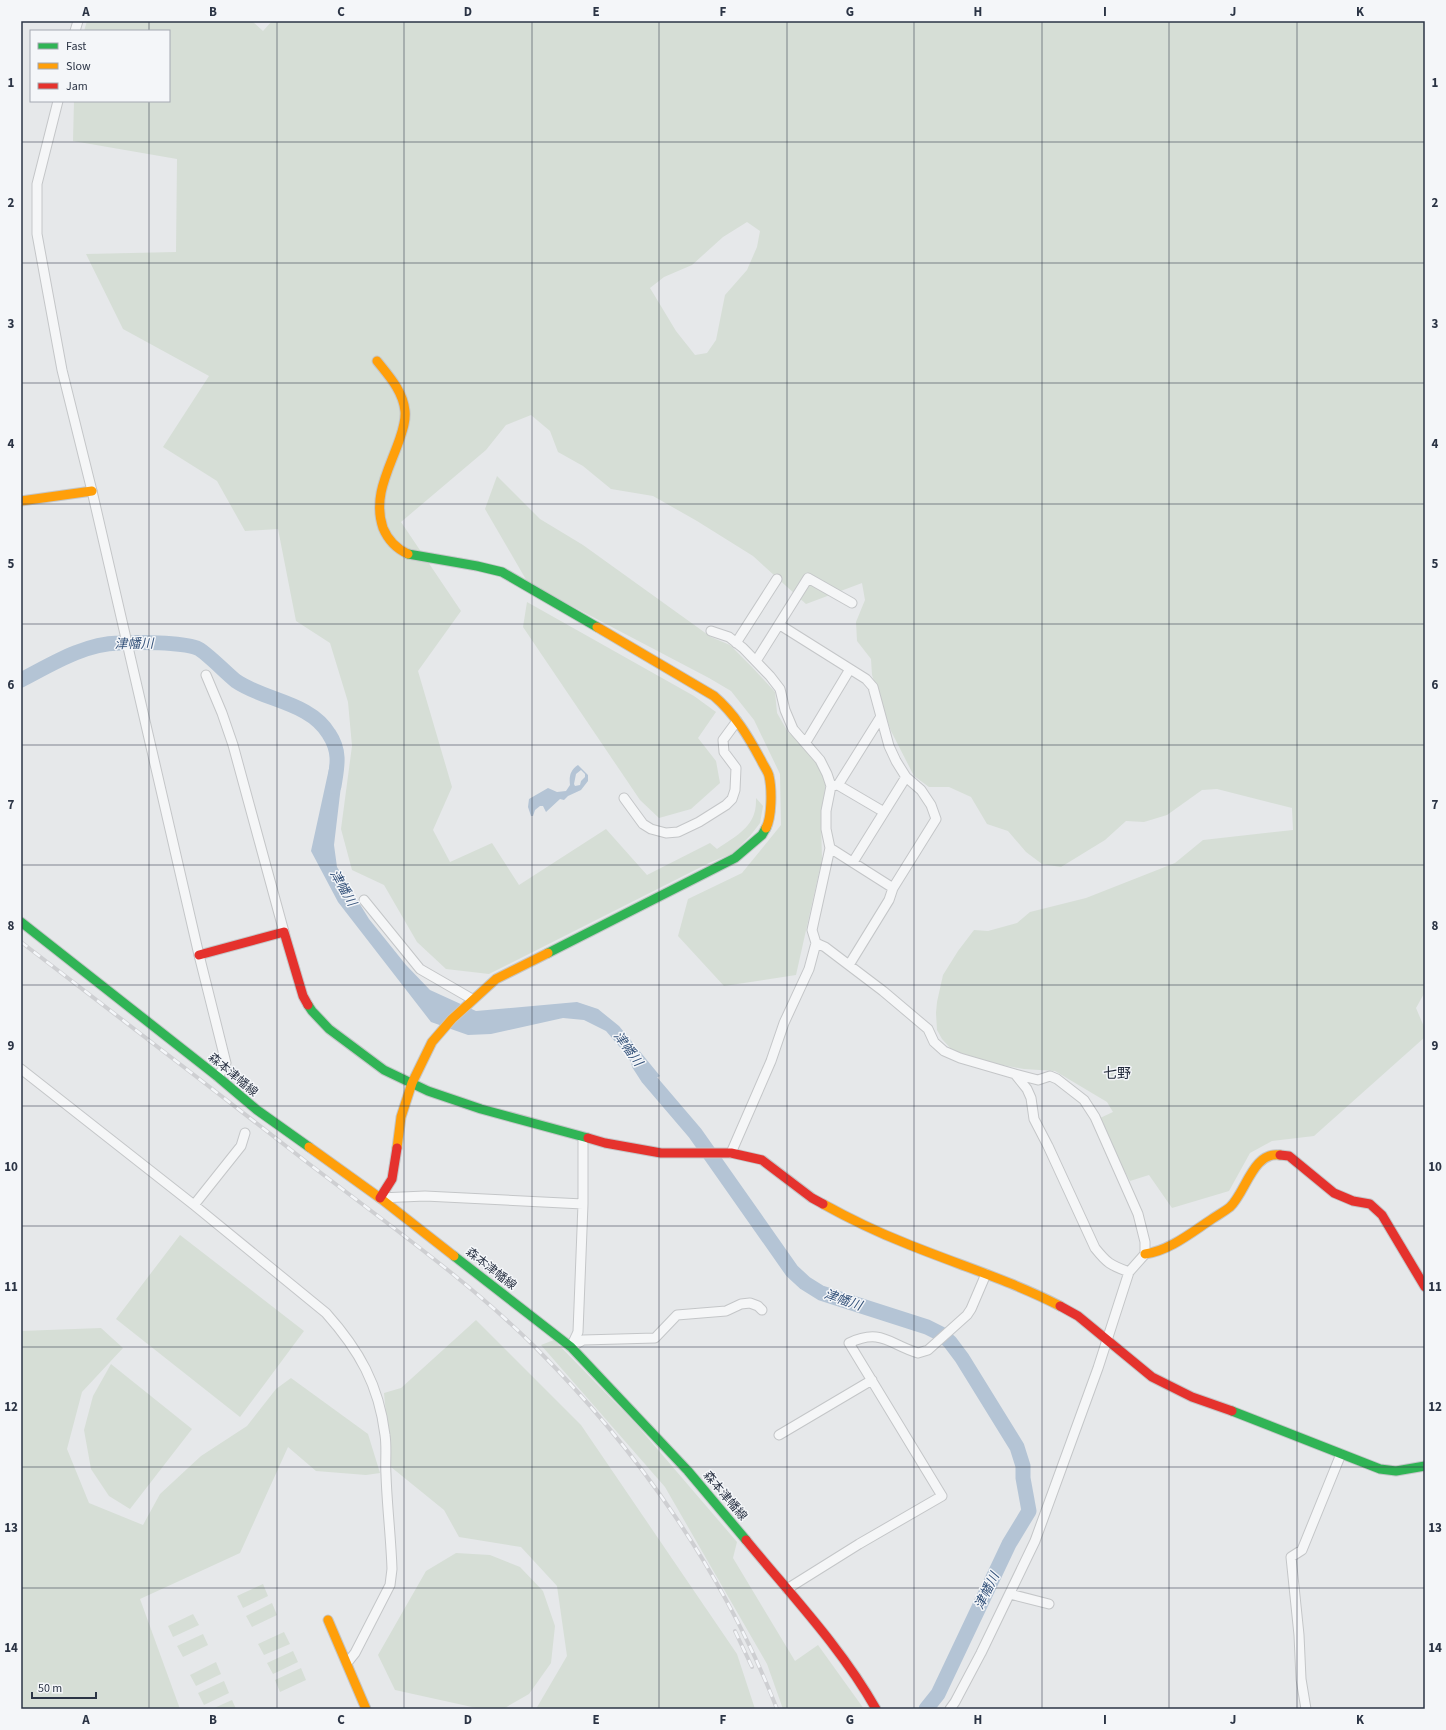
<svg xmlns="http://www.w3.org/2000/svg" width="1446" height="1730" viewBox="0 0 1446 1730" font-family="'Source Sans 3','Noto Sans JP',sans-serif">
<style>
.green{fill:#d6ded6;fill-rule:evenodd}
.water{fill:#b4c4d5;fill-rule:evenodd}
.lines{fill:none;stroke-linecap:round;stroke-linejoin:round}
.river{stroke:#b4c4d5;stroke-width:15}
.street-casing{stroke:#c4c6c8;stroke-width:11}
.fast-casing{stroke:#c4c6c8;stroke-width:11}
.slow-casing{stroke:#c4c6c8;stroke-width:11}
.jam-casing{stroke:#c4c6c8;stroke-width:11}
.street{stroke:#f5f6f7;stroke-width:9}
.fast{stroke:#30b455;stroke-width:9}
.slow{stroke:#ff9f0a;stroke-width:9}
.jam{stroke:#e5322d;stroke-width:9}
.rail-casing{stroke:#cecfd2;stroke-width:4}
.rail{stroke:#f4f6f9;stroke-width:2.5;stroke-dasharray:8;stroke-linecap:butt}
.grid{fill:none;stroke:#2b3445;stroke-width:1;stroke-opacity:0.55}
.labels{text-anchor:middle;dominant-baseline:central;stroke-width:3;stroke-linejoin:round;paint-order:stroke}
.street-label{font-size:12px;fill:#2b3445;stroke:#f4f6f9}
.water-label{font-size:13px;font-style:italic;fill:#34527a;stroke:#f4f6f9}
.quarter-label{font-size:14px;fill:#1d2536;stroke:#f4f6f9}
.neatline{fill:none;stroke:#2b3445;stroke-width:1.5}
.grid-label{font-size:13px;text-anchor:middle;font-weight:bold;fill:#2b3445}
</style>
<rect width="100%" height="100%" fill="#e6e8ea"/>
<path class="green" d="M87,21H252L263,31L272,21H1425V992L1416,1008L1425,1029V1037L1314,1136L1272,1141L1250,1153L1229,1191L1172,1208L1149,1175L1130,1181L1118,1160L1100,1118L1113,1112L1107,1102L1055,1071L1024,1069L991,1063L952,1050L942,1039L937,1030L936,1013L937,1002L943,975L958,951L974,930L988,931L1017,923L1030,912L1086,898L1175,863L1203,840L1293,830L1292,808L1217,789L1202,790L1167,815L1144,822L1126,821L1105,840L1061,867L1042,864L1026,852L1008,831L987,824L971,797L949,787H929L914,776L891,731L872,675L871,659L857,641L856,622L865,600L862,583L806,604L753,556L697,521L653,496L611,489L583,466L558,452L550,431L531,415L506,425L486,450L401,522L461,611L418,671L452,787L433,830L450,862L492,843L519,885L606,829L647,875L710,843L717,849C730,840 749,830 754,814C756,809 756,803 756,798L763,806L760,823L750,836L733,853L709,863L489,974L446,969L417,942L384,885L352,870L341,829L352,746L348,702L330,643L296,621L278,529L245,531L217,481L163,447L209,376L123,329L86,254L176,252L177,159L73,141L74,101H169V31H84ZM747,222L760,231L757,247L747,270L725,295L716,340L707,353L695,355L676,331L650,288L664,277L692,265L723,237Z
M497,476L540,519L583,545L711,637L730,645L752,667L775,692L777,713L788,732L803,745L813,756L822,771L826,781L821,822L822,859L796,975L724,986L678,936L688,899L742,873L781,825L780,774L754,720L731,691L709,678L528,583L485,509Z
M527,602L694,696L716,712L698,738L716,761L720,783L691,809L659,818L640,800L523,627Z
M180,1235L304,1331L240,1417L116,1319Z
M476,1320L581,1425L737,1654L755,1709H536L567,1656L557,1586L521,1547L459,1537L444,1510L391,1467L384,1393L401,1388Z
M101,1328L123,1348L82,1392L67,1449L89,1503L143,1525L160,1494L201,1456L247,1426L276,1389L291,1378L368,1434L380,1473L366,1475L316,1471L288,1447L240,1553L140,1599L180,1709H21V1331Z
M554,1340L635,1423L737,1542L733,1558L795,1661L818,1645L864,1709H783L767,1664L665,1487L541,1345Z
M111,1364L192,1429L130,1509L109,1496L91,1469L84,1430L93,1396Z
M456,1553L490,1555L520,1567L543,1591L555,1626L551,1663L529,1694L503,1709H481L395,1690L378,1655L426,1571Z
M263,1584L268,1596L243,1608L237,1596Z
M272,1603L277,1615L252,1627L246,1616Z
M193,1614L199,1625L173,1637L168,1626Z
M284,1632L290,1644L264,1655L258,1644Z
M203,1634L208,1645L183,1657L177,1646Z
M293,1651L298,1662L273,1674L267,1663Z
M216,1662L221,1674L196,1686L190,1675Z
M301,1668L306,1680L280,1692L275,1680Z
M224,1681L229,1693L204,1705L198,1693Z
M232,1700L236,1709H212Z"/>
<path class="water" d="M330,764L343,769L334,845L337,867L369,919L406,965L430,990L476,1011L577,1002L598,1009L619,1026L660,1076L645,1084L625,1053L606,1031L584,1020L563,1018L491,1034L468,1035L431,1022L338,902L311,851Z
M578,765L588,775V781L581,790L568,796L564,800L560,799L546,812L543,806H540L535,810L533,816H531L528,807L529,799L548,788L557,792L566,791L570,785C569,777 570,770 578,765ZM581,770L585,774V777L581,781L580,785L575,786L574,784L576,774Z"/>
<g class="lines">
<path class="river" d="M21,680C52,664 83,644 119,643C138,642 180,642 197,648C205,651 227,674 236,681C265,701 310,702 329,734C341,752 337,767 334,786
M639,1064L648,1078L695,1133L792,1271L805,1283L821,1293L927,1327L941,1334L950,1342L962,1358L1017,1447L1023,1466V1478L1029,1511L1009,1544L938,1694L926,1709"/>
<defs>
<path id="street" d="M75,31L78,21
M58,101L37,184V234L62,370L92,491L199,955L226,1063L218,1077
M780,625L866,679L873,687L889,746L896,761L906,777L921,790L931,805L936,819L893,888L889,900L849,965
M711,631L729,637L743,648L770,676L780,689L785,710L793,729L820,760L827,774L831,786L826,811V829L830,848L812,930L816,943
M736,643L777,579
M756,661L808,578L852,603
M206,675L222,713L233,745L284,932
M806,742L850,669
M838,785L884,812
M831,786L838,785L880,718
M624,798L643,824L651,829L666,833L678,832L699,822L726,805L732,799L735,790L736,768L724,752L723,740L737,721
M830,848L893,888
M853,862L906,777
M364,900L420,969L472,999
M21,1069L194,1205L326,1313C359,1350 379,1385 385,1435C387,1448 385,1462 386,1475C387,1506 391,1538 392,1569L390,1585L355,1653L347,1663
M731,1153L771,1061L784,1023L809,969L816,943L825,947L883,991L928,1029L934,1042L944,1051L960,1058L1015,1074L1027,1089L1031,1098L1034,1119L1048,1146L1095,1248C1107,1263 1110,1265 1129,1272
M380,1198L425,1196L583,1204
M194,1205L241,1146L245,1133
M571,1347L578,1332L583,1204V1137
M571,1347L583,1340L655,1338L677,1315L726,1311L741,1304L750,1303L758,1306L762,1310
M779,1435L872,1380
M787,1589L859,1544L942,1496L849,1343C881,1328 889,1344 918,1353L928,1350L967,1315L971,1309L986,1274
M1010,1594L1049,1604
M950,1709L955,1702L981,1653L1035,1541L1098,1368L1129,1272L1145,1254V1242L1138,1214L1095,1117L1084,1100L1057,1079L1050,1076L1038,1080L1015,1074
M1306,1709L1301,1679L1299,1635L1291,1557L1302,1550L1341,1454"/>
<path id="fast" d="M408,554L477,566L502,572L597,627
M21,922L218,1077L257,1110L309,1147
M548,953L735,858L762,835L766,828
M308,1005L312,1011L329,1029L384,1070L428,1091L481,1109L588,1138
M454,1256L571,1347L688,1471L746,1540
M1232,1411L1380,1469L1396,1471L1425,1466"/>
<path id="slow" d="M377,361C389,376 403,391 405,411C406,420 403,429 400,438C390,468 372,496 383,528C388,540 397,549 408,554
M21,501L92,491
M597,627L714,696C735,714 748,736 761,760C763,765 768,771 769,776C772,789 772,817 766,828
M309,1147L380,1198L454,1256
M397,1148L401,1117L412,1083L432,1042L452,1019L496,979L548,953
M823,1204C850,1219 877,1232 905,1243C956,1264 1012,1281 1060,1306
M1145,1254C1169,1251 1192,1232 1212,1219C1218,1215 1225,1211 1230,1207C1246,1192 1253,1151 1280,1155
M328,1620L366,1709"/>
<path id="jam" d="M199,955L284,932L303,996L308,1005
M588,1138L605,1143L661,1153H731L762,1160L812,1198L823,1204
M1280,1155L1289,1156L1334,1193L1353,1201L1370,1204L1382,1215L1425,1287
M380,1198L392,1179L397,1148
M1060,1306L1078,1316L1152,1377L1192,1397L1232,1411
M746,1540C791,1595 841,1647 876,1709"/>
</defs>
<use href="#street" class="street-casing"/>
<use href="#fast" class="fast-casing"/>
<use href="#slow" class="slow-casing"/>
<use href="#jam" class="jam-casing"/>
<use href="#street" class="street"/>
<use href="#fast" class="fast"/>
<use href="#slow" class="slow"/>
<use href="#jam" class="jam"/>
<defs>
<path id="rail" d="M21,942C115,1014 210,1087 304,1160C382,1220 464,1277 534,1346C637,1449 724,1573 777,1709
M735,1631L752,1667"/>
</defs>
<use href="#rail" class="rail-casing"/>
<use href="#rail" class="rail"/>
</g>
<path class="grid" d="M149,21V31M277,21V1709M404,21V1709M532,21V1709M659,21V1709M787,21V1709M914,21V1709M1042,21V1709M1169,21V1709M1297,21V1709M149,101V1709M21,142H1425M21,263H1425M21,383H1425M21,504H1425M21,624H1425M21,745H1425M21,865H1425M21,985H1425M21,1106H1425M21,1226H1425M21,1347H1425M21,1467H1425M21,1588H1425"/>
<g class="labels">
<g class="street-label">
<text transform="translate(233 1075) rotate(40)">森本津幡線</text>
<text transform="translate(491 1269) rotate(38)">森本津幡線</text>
<text transform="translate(725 1496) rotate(50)">森本津幡線</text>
</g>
<g class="water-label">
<text transform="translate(134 644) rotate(-1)">津幡川</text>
<text transform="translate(343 888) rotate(60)">津幡川</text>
<text transform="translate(628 1049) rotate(54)">津幡川</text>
<text transform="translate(843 1300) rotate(19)">津幡川</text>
<text transform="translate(987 1591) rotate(-64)">津幡川</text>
</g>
<g class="quarter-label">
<text x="1117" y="1074">七野</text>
</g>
</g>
<rect width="1446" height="1730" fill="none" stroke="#f4f6f9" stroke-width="44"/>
<rect x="30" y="30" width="140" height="72" fill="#f4f6f9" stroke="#a4a8b1"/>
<rect x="38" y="43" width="20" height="6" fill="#30b455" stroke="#a4a8b1"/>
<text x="66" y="50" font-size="12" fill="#2b3445">Fast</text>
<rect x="38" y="63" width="20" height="6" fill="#ff9f0a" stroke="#a4a8b1"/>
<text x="66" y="70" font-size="12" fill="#2b3445">Slow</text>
<rect x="38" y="83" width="20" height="6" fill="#e5322d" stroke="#a4a8b1"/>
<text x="66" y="90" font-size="12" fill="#2b3445">Jam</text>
<path d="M32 1692v6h64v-6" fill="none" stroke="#2b3445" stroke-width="2"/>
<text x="38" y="1692" font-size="12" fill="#2b3445" stroke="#f4f6f9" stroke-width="3" paint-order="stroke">50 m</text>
<rect x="22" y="22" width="1402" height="1686" class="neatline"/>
<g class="grid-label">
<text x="86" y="16">A</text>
<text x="213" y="16">B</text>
<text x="341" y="16">C</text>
<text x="468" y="16">D</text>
<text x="596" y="16">E</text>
<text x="723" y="16">F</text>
<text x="850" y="16">G</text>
<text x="978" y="16">H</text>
<text x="1105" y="16">I</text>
<text x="1233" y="16">J</text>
<text x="1360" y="16">K</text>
<text x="11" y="87">1</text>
<text x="1435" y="87">1</text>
<text x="11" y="207">2</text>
<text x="1435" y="207">2</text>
<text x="11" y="328">3</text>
<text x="1435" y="328">3</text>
<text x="11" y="448">4</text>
<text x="1435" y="448">4</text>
<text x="11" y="568">5</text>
<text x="1435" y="568">5</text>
<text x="11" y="689">6</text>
<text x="1435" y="689">6</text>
<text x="11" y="809">7</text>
<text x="1435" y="809">7</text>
<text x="11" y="930">8</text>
<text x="1435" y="930">8</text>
<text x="11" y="1050">9</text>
<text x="1435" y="1050">9</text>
<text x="11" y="1171">10</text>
<text x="1435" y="1171">10</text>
<text x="11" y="1291">11</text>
<text x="1435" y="1291">11</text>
<text x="11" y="1411">12</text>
<text x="1435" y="1411">12</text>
<text x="11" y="1532">13</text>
<text x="1435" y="1532">13</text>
<text x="11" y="1652">14</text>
<text x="1435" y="1652">14</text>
<text x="86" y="1724">A</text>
<text x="213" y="1724">B</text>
<text x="341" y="1724">C</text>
<text x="468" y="1724">D</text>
<text x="596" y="1724">E</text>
<text x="723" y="1724">F</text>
<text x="850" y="1724">G</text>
<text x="978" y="1724">H</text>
<text x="1105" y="1724">I</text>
<text x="1233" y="1724">J</text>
<text x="1360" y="1724">K</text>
</g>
</svg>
